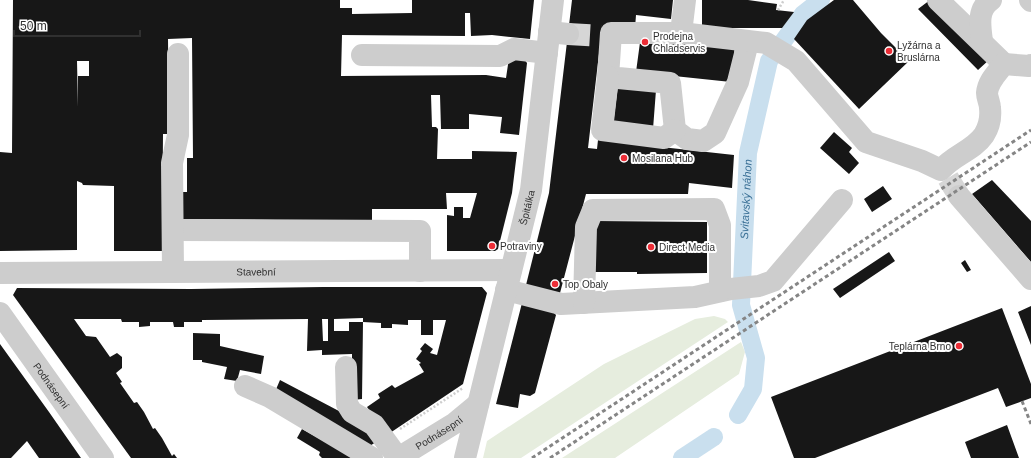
<svg xmlns="http://www.w3.org/2000/svg" width="1031" height="458" viewBox="0 0 1031 458" font-family="Helvetica,sans-serif">
<style>
.green{fill:#e6edde}
.lines{fill:none;stroke-linecap:round;stroke-linejoin:round}
.canal{stroke:#c9dfee;stroke-width:18}
.building{fill:#171717;fill-rule:evenodd}
.minor-tunnel{stroke:#d6d6d6;stroke-width:22;stroke-dasharray:22 11;stroke-linecap:butt}
.path{stroke:#cdcdcd;stroke-width:2.5;stroke-dasharray:2 2;stroke-linecap:butt}
.minor{stroke:#cdcdcd;stroke-width:22}
.rail{stroke:#858585;stroke-width:3;stroke-dasharray:4 3;stroke-linecap:butt}
.poi-dot{fill:#ec2d36;stroke:#fff;stroke-width:1.5}
.labels{text-anchor:middle;dominant-baseline:central;stroke-width:4;stroke-linejoin:round;paint-order:stroke}
.poi-label{font-size:10px;fill:#303030;stroke:#fff;text-anchor:start}
.street-label{font-size:10px;fill:#303030;stroke:#fff}
.water-label{font-size:11px;font-style:italic;fill:#3a7096;stroke:#fff}
</style>
<rect width="100%" height="100%" fill="#fff"/>
<path class="green" d="M714,316L725,319L728,322L521,458H483L487,441L604,364L695,319Z
M741,342L745,352L739,374L615,458H562Z"/>
<g class="lines">
<g class="canal">
<path id="s1" d="M738,415L753,389L756,358L741,305L748,153L769,61L803,14L821,0"/>
<path d="M682,458L714,437"/>
</g>
</g>
<path class="building" d="M13,0H340V8H352V14L412,13V0H534L530,39L492,35L471,36L470,13H465V36L342,35L341,76L486,75L506,78L509,58L524,59L527,63L519,135L500,133L502,117L469,114V129H441L440,95H431L432,127H436L438,129L437,159H472V151L517,152L512,193L498,249L495,251H447V215L454,216V207H463V218H470L477,193H446L447,209H372V221L181,219L182,192H187V158H193L192,38L168,39L169,134H163L162,251H114V186L83,185L82,183L77,181V250L0,251V152L12,153ZM77,61H89V76H78V107Z
M572,0H673L671,19L636,15L635,28H602L588,148L597,149L598,140L734,155L732,188L689,183L688,194H586L560,293L526,285L549,193Z
M702,0H748L777,4L776,10L794,12L782,28H702Z
M834,0H853L881,33L909,61L859,109L794,39L807,20Z
M930,0L990,59L978,70L918,9Z
M641,35L735,46L731,82L636,72Z
M618,86L656,90L653,129L613,125Z
M834,132L852,148L849,152L859,163L849,174L820,148Z
M992,180L1031,221V262L972,194Z
M883,186L892,199L872,212L864,199Z
M595,221L707,222V273L637,274V272H595Z
M889,252L895,261L840,298L833,289Z
M965,260L971,270L967,272L961,263Z
M323,287H482L487,293L463,384L387,435L367,407L380,398L378,394L392,385L395,388L424,372L419,364L421,363L416,359L422,351L420,349L425,343L433,349L430,353L437,355L446,320H433V335H421V320H408V325L392,324V328H381V323L363,322L362,399L352,400V354L322,355V350L307,351L308,319L202,320V322H184V327H174L173,322H150V326L139,327V322H122L121,319H74L86,336L96,337L110,357L117,353L122,357V368L116,373L122,382L120,383L134,403L137,402L144,412L153,429L155,428L162,438L172,456L174,454L177,458H131L13,295L17,288L191,289ZM363,318V322H349V331H334V319ZM322,319H328V341H323Z
M522,303L552,311L556,315L535,393L530,396L520,394L518,408L496,404Z
M1031,306V345L1018,312Z
M1002,308L1031,384V398L1006,407L998,388L815,458H794L771,397Z
M193,333L220,334V346L264,356L261,374L240,370L237,381L224,379L227,367L202,362V360H193Z
M0,344L49,412L81,458H39L27,441L11,458H0Z
M280,380L375,430L381,439L368,447L274,394Z
M1007,425L1019,458H971L965,442Z
M302,429L338,449L352,456L350,458H322L319,455L320,452L297,438Z"/>
<g class="lines">
<path class="minor-tunnel" d="M568,34L601,36
M948,178L959,196"/>
<path class="path" d="M778,10L784,0
M400,429L463,388"/>
<g class="minor">
<path d="M685,0L681,33H611L608,77L670,83L675,130L687,139L703,141L715,133L738,82L748,42"/>
<path d="M938,0L1004,64"/>
<path d="M1030,0L1031,1"/>
<path d="M549,32L568,34"/>
<path d="M681,33L766,43L796,61L866,142L922,161L941,170C953,155 973,151 984,135C989,127 991,117 990,108C990,103 987,98 987,93C988,81 997,73 1004,64L1029,66L1031,65"/>
<path d="M982,41C980,26 977,9 991,0"/>
<path d="M362,55L500,56L514,49L547,53"/>
<path d="M608,77L602,130L664,138L675,130"/>
<path d="M959,196L1031,279"/>
<path d="M173,230L420,231V271"/>
<path d="M173,272L172,163L178,135V54"/>
<path id="s2" d="M0,273L511,270"/>
<path d="M506,290L561,304L695,297L731,289L759,286L773,281L842,200"/>
<path d="M584,303L586,227L593,210L714,209L720,225V291"/>
<path id="s3" d="M0,313L103,458"/>
<path d="M346,367L347,404L352,412L374,425L398,458"/>
<path d="M245,386L270,397L372,458"/>
<path id="s4" d="M398,458L455,423L478,404"/>
<path id="s5" d="M465,458L531,190L553,0"/>
</g>
<path class="rail" d="M1022,401L1031,424
M532,458L1031,130
M550,458L1031,142"/>
</g>
<g class="poi-dot">
<circle cx="645" cy="42" r="4"/>
<circle cx="889" cy="51" r="4"/>
<circle cx="624" cy="158" r="4"/>
<circle cx="492" cy="246" r="4"/>
<circle cx="651" cy="247" r="4"/>
<circle cx="555" cy="284" r="4"/>
<circle cx="959" cy="346" r="4"/>
</g>
<g class="labels">
<g class="poi-label">
<text x="653" y="36">Prodejna<tspan x="653" dy="12">Chladservis</tspan></text>
<text x="897" y="45">Lyžárna a<tspan x="897" dy="12">Bruslárna</tspan></text>
<text x="632" y="158">Mosilana Hub</text>
<text x="500" y="246">Potraviny</text>
<text x="659" y="247">Direct Media</text>
<text x="563" y="284">Top Obaly</text>
<text x="951" y="346" text-anchor="end">Teplárna Brno</text>
</g>
<g class="street-label">
<text stroke="none"><textPath href="#s5" startOffset="258">Špitálka</textPath></text>
<text stroke="none"><textPath href="#s2" startOffset="256">Stavební</textPath></text>
<text stroke="none"><textPath href="#s3" startOffset="89">Podnásepní</textPath></text>
<text stroke="none"><textPath href="#s4" startOffset="48">Podnásepní</textPath></text>
</g>
<g class="water-label">
<text stroke="none"><textPath href="#s1" startOffset="222">Svitavský náhon</textPath></text>
</g>
</g>
<path d="M14 30v6h126v-6" fill="none" stroke="#303030" stroke-width="2"/>
<text x="20" y="30" font-size="12" fill="#303030" stroke="#ffffff" stroke-width="3" paint-order="stroke">50 m</text>
</svg>
